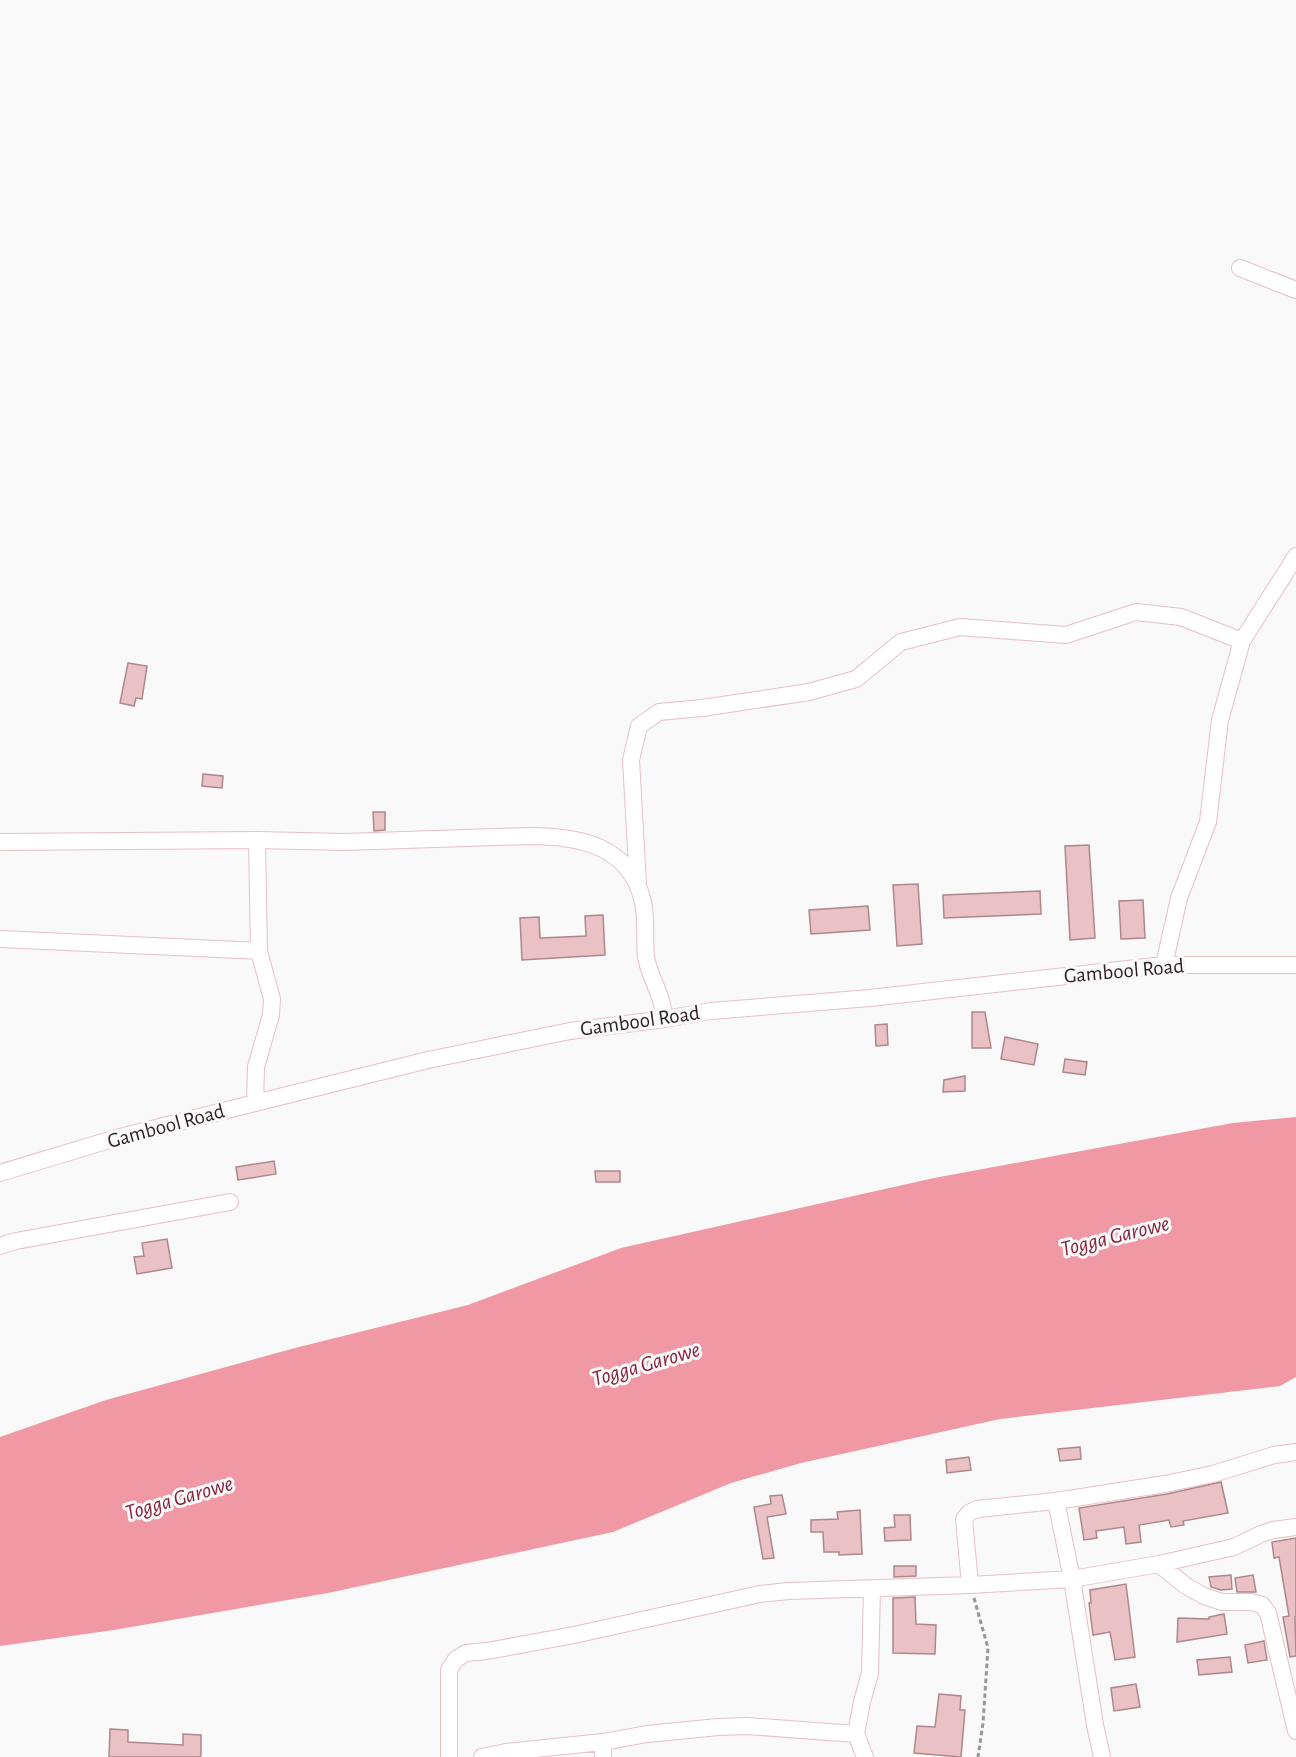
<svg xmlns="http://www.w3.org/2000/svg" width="1296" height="1757" viewBox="0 0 1296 1757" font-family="'Alegreya Sans',sans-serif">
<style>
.water{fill:#f098a3}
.building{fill:#eac1c5;stroke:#ae878b;stroke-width:1.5}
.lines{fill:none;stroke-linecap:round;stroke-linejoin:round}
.minor-casing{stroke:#e8bfc3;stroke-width:18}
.path{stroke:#9b9495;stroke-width:3;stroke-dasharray:4.5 3;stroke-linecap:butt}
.minor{stroke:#fff;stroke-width:16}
.labels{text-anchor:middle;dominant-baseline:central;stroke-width:6;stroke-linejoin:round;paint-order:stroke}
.street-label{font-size:21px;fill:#2d1e20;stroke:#f9f9f9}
.water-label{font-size:22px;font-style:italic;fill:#88223a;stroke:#f9f9f9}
</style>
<rect width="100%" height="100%" fill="#f9f9f9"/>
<path class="water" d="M1296,1117V1377L1280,1386L1000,1419L801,1463L731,1483L613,1532L328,1593L114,1630L0,1646V1437L106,1400L295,1348L468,1305L621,1248L934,1178L1233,1123Z"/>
<path class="building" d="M128,663L147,666L142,699L136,698L134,706L120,703Z
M203,774L223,776L222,788L202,786Z
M373,812H385V830L374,831Z
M1089,845L1095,938L1070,940L1065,846Z
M918,884L922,944L897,946L893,885Z
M1040,891L1041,914L944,918L943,895Z
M1143,900L1145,938L1121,939L1119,901Z
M868,906L870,930L811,934L809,910Z
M603,915L605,955L522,960L520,918L539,917L540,938L586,936L585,916Z
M972,1012H985L991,1048H972Z
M887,1024L888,1045L876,1046L875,1025Z
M1005,1037L1038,1044L1034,1065L1001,1059Z
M1065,1059L1087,1062L1085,1075L1063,1072Z
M965,1076V1091L943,1092L944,1080Z
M274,1161L276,1174L238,1180L236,1167Z
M595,1171H620V1182H596Z
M167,1239L172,1268L137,1274L134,1257L144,1256L142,1243Z
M1080,1447L1081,1459L1060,1461L1058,1449Z
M969,1457L971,1470L947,1473L946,1460Z
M1221,1482L1228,1513L1183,1521L1184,1525L1171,1527L1169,1520L1139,1525L1141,1542L1126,1544L1124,1527L1096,1531L1097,1538L1084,1540L1079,1508L1167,1494Z
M782,1495L786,1514L767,1517L774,1558L763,1559L754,1507L771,1504L770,1496Z
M860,1510L862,1554L839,1555V1552H824L823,1532H811V1520L838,1519L837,1512Z
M894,1515H910L911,1540L885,1541L884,1528L895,1527Z
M1296,1538V1616L1295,1617L1296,1656L1290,1657L1283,1617L1289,1616L1279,1557L1274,1558L1272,1542Z
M894,1566H916V1576L894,1577Z
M1231,1575L1232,1589L1221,1590L1211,1587L1209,1577Z
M1253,1575L1256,1592H1237L1235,1578Z
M1126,1584L1135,1657L1115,1660L1110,1632L1093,1635L1089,1603H1091L1090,1590Z
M915,1597L916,1624L936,1625L935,1654L893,1653V1598Z
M1224,1614L1227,1634L1177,1642L1178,1618L1209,1619V1617Z
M1264,1641L1267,1660L1248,1663L1245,1645Z
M1230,1657L1232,1672L1199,1675L1197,1660Z
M1136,1684L1140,1707L1114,1711L1111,1688Z
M939,1694L961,1696L960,1710H965L961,1757L914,1753L917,1726L935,1727Z
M110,1729L128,1730V1742L183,1745V1734L201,1735V1755L200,1757H109Z"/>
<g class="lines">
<defs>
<path id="minor" d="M1240,268L1296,290
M0,842L257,840L344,842L528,836C579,836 630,845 643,902C647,920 644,939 646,957C648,969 654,981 658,992C662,1000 663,1010 665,1019
M638,884L631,760L639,726L659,712L702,708L809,692L856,679L901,642L960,627L1066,635L1136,612L1181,617L1242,641
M0,939L259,951
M1164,965L1179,898L1208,822L1220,720L1242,641L1296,556
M255,1103L256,1067L271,1015L272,999L259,951L257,840
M0,1173L116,1138L255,1103L428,1060L570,1031L665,1019L711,1011L870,998L1164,965H1296
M0,1246L16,1241L230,1202
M1056,1501L1072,1579L1095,1725L1102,1757
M1159,1564L1186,1586L1204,1596L1222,1602H1251L1262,1605L1268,1613L1296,1731
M970,1585L964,1519L969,1513L977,1509L1056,1501L1165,1484L1213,1474L1274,1455L1296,1452
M603,1742V1757
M449,1757V1670L456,1659L466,1653L487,1651L574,1635L760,1594L788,1591L970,1585L1072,1579L1159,1564L1234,1547L1261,1534L1273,1530L1296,1527
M482,1757L506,1752L603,1742L647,1734L718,1727L747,1726L856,1734
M865,1757L856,1734L862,1702L870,1673L872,1588"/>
</defs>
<use href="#minor" class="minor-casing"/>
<path class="path" d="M974,1598L988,1648L983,1723L978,1757"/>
<use href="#minor" class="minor"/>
</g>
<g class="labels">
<g class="street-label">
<text transform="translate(1124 971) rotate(-5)">Gambool Road</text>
<text transform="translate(640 1021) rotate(-8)">Gambool Road</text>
<text transform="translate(166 1126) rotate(-15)">Gambool Road</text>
</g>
<g class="water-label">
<text transform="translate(1115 1236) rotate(-14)">Togga Garowe</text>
<text transform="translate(646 1364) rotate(-16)">Togga Garowe</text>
<text transform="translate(179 1498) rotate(-16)">Togga Garowe</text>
</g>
</g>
</svg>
